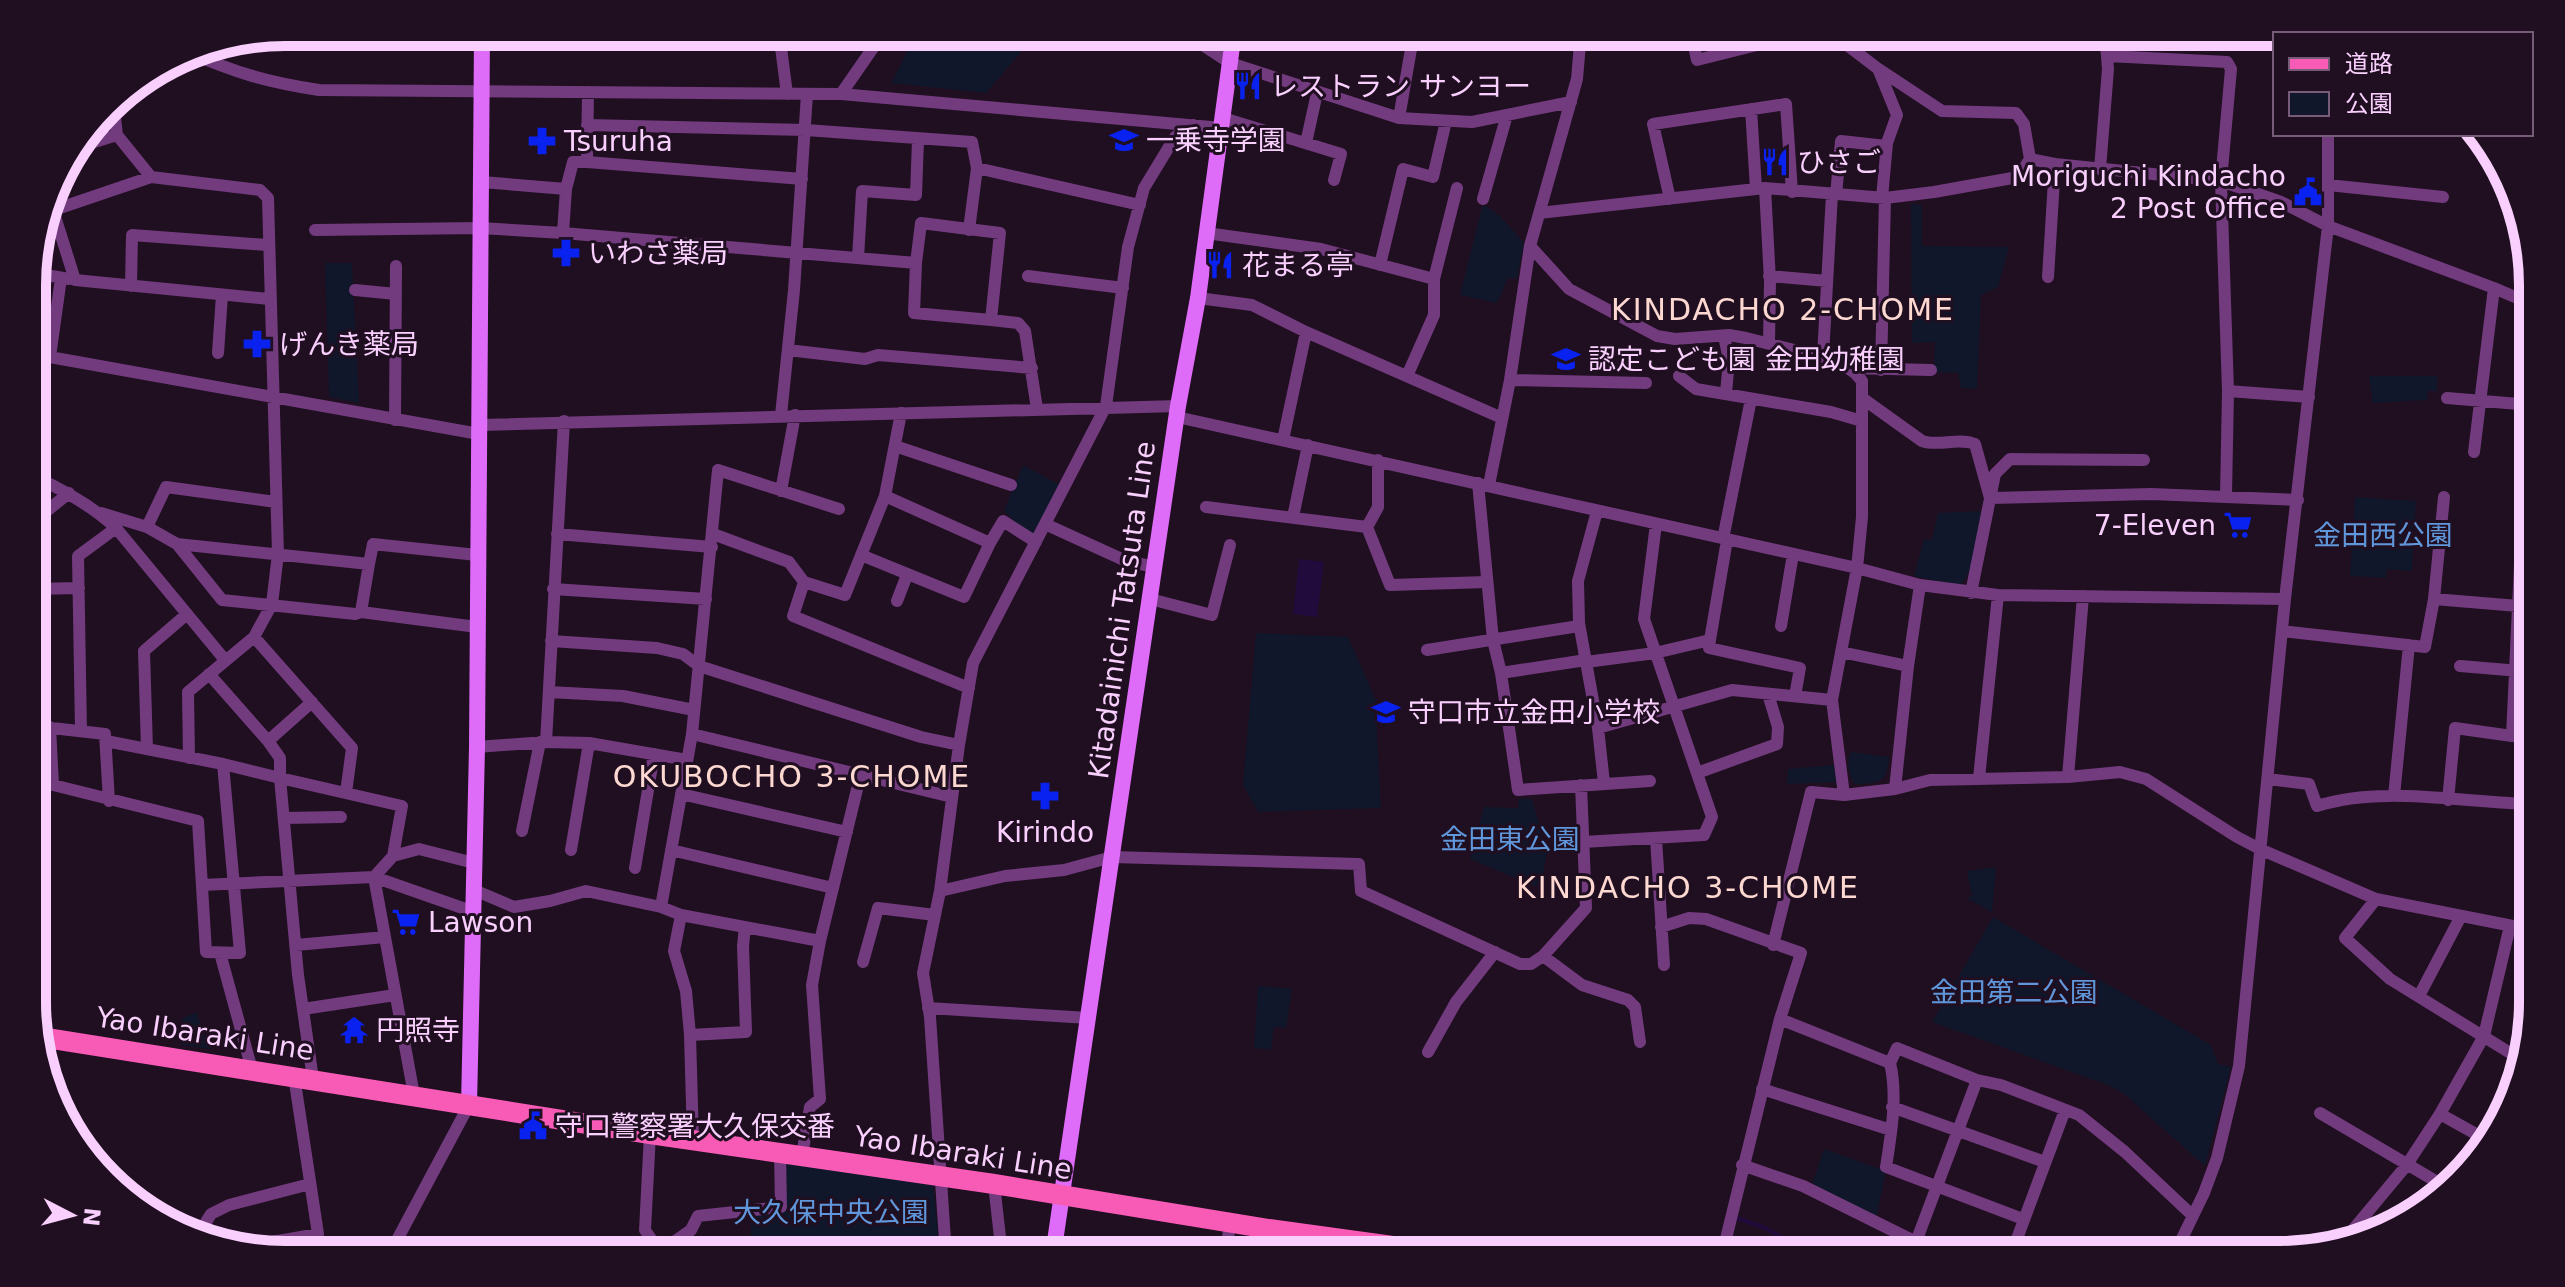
<svg xmlns="http://www.w3.org/2000/svg" width="2565" height="1287" viewBox="0 0 2565 1287" font-family="'DejaVu Sans','Noto Sans JP',sans-serif">
<style>
.green{fill:#11172a}
.water{fill:#200b3c}
.lines{fill:none;stroke-linecap:round;stroke-linejoin:round}
.stream{stroke:#200b3c;stroke-width:4}
.street{stroke:#723b7e;stroke-width:12}
.secondary{stroke:#df6bf9;stroke-width:16}
.primary{stroke:#f85bb6;stroke-width:20}
.labels{text-anchor:middle;dominant-baseline:central;stroke-width:6;stroke-linejoin:round;paint-order:stroke}
.poi-label{font-size:28px;fill:#f9d0fd;stroke:#200e21;text-anchor:start}
.park-label{font-size:28px;fill:#5f97da;stroke:#200e21}
.street-label{font-size:28px;fill:#f9d0fd;stroke:#200e21}
.neighbourhood-label{font-size:30px;letter-spacing:2px;fill:#fdd8d1;stroke:#200e21}
.rim{fill:none;stroke:#f9d0fd;stroke-width:10}
</style>
<rect width="100%" height="100%" fill="#200e21"/>
<path class="green" d="M285,32H312L311,48L261,41V37Z
M917,32H1035L1027,45L986,93L891,83Z
M1483,204L1500,216L1524,243L1517,279L1508,278L1497,303L1460,295Z
M1911,204L1922,205V246L2009,247L1998,287L1981,295L1977,389L1961,388L1958,373L1934,372L1935,342L1912,343Z
M325,263H352L359,403L329,397Z
M2369,376H2437V391H2428L2427,400L2373,403Z
M1023,465L1060,485L1035,534L1030,536L1004,511Z
M2355,497L2416,501L2412,571L2387,569L2386,578L2350,576Z
M1982,511C1982,534 1975,570 1959,586L1914,576L1924,539L1932,540L1938,513Z
M1256,633L1348,637L1375,698L1381,808L1258,812L1243,785Z
M1851,752L1889,757C1887,783 1880,783 1855,784C1849,776 1846,761 1851,752Z
M1834,765L1837,782L1787,784L1788,769Z
M1519,799H1532L1547,853L1540,888L1470,859L1484,807L1518,808Z
M1996,867L1992,912L1966,898L1972,896L1967,871Z
M1993,917L2211,1045L2218,1064L2231,1067L2205,1166L2123,1093L2105,1084L1932,1022Z
M1258,986L1292,989L1286,1028L1274,1027L1271,1050L1254,1048Z
M196,1012L210,1049L181,1045L182,1019Z
M1824,1149L1886,1171L1876,1219L1811,1187Z
M785,1163L933,1183L940,1255H751V1215L785,1211Z"/>
<path class="water" d="M1299,559L1324,562L1317,617L1293,614Z"/>
<g class="lines">
<path class="stream" d="M1734,1217L1763,1227L1814,1255
M1985,1255L2014,1250"/>
<path class="street" d="M779,32L787,94
M1183,32L1230,63L1399,118L1472,122L1571,102
M1691,32L1697,60L1777,40L1776,32
M1830,32L1877,68L1942,111L2016,113L2024,124L2030,159L2055,164L2221,181L2281,202L2328,226L2494,288L2531,304
M188,52C236,73 267,82 319,90L841,94L1222,128
M2107,56L2227,62L2231,69L2221,181L2228,391L2226,495
M1879,71L1897,115L1887,143L1882,198
M841,94L884,32
M113,101L117,135L151,177
M1751,109L1756,189
M1223,118L1341,154L1334,180
M1399,118L1414,32
M587,125L806,130L972,142L977,168L969,230
M1306,143L1317,93
M78,147L117,135
M587,162L588,92
M977,168L1140,205
M2100,169L2108,69L2105,32
M482,182L566,189L573,162H587L802,179
M2328,185L2443,197
M1765,188L1770,281L1769,343
M566,189L563,233L916,263L914,313L991,320L1000,233L921,223L916,263
M1836,195L1841,141L1886,146
M1483,199L1507,115
M1670,199L1653,124L1786,104L1792,192
M53,210L75,280L269,299
M48,212L151,177L260,190L268,198L278,554L272,604L254,637L188,692L189,758
M1539,213L1765,188L1885,198L1934,192L2018,177L2030,159
M315,230L480,228L563,233
M1206,233L1321,249L1434,279
M1530,246L1569,289L1657,336L1675,339L1729,335L1746,338L1838,361L1855,373L1862,381V517L1857,568L1832,700L1844,795L1895,789L1930,780L2068,777L2120,772L2146,779L2237,837L2262,850L2376,899L2533,930
M858,258L862,191L916,195L918,140
M1380,265L1403,169L1433,177L1446,121
M1028,276L1123,288
M1769,276L1827,281
M2048,277L2055,164
M33,279L46,275L69,279
M131,286L132,235L267,245
M355,290L396,294
M1198,298L1252,305L1306,332L1502,418
M991,320L1018,323L1025,331L1037,409
M1724,336L1729,360L1726,393
M788,350L865,359L878,355L1032,368
M218,353L222,295
M33,354L479,434
M1823,356L1832,194
M50,357L61,278
M1848,368L1931,370
M1881,370L1885,198
M1407,376L1434,315V279L1457,188
M1679,376L1696,389L1831,412L1862,421
M1510,380L1646,383
M2228,391L2309,397
M1862,398L1922,441C1939,447 1958,437 1975,444L1990,498L2151,494L2298,500
M2447,398L2531,405
M781,415L794,290L807,94
M1177,417L1857,568L1920,585L1998,595L2285,599
M395,420L396,266
M479,425L1178,406
M1283,440L1306,332
M895,446L1011,485
M2474,452L2494,288
M2528,458L2531,420
M33,476C64,490 91,505 116,528L225,660
M1478,483L1493,640L1501,673L1518,790L1650,781
M1489,485L1510,380L1530,246L1577,79L1581,32
M781,491L795,415
M885,496L990,543
M1206,507L1367,527L1390,585L1487,582
M1597,511L1578,581L1579,623L1598,728L1604,783
M101,513L147,527L166,487L276,502
M1293,517L1308,445
M33,522L69,493
M1045,524L1126,561L1155,567
M147,527L177,544L222,600L355,614L361,612L477,627
M1367,527L1378,507V460
M557,534L712,547
M713,534L789,562L804,582L793,616L969,688
M1723,539L1751,399
M177,544L369,564L373,544L477,555
M861,555L964,597L990,543L1003,521L1036,542
M804,582L845,595L885,496L901,413
M33,589L79,588
M553,589L706,599
M1971,593L1995,474L2010,459L2144,460
M1150,599L1212,615L1230,545
M2434,599L2518,606
M897,601L907,575
M361,612L369,564
M1781,626L1793,554
M2282,631L2425,647L2434,599L2444,497
M254,637L352,748L346,793
M1710,640L1709,648L1800,668L1795,696
M551,641L657,648L683,654L699,666L921,737L959,745
M1427,650L1579,626
M1841,652L1908,666L1920,585
M1586,662L1655,653L1710,640L1727,540
M2460,666L2532,672
M1501,673L1586,660
M209,674L268,741L280,758V778L402,806L393,856L374,877
M549,692L623,696L694,710
M34,726L105,734L109,801
M50,727L53,785
M1598,728L1732,690L1832,700
M81,731L78,556L116,528
M692,734L952,797
M2512,736L2532,737
M106,741L223,764L280,778L298,975L313,1079
M268,741L312,702
M546,742L564,421
M477,747L546,742L589,743L687,760
M147,749L144,651L187,614
M1697,773L1777,744L1778,727L1768,694
M2068,777L2083,596
M1979,778L1998,595
M2268,779L2309,784L2317,806C2382,785 2463,803 2532,804
M34,786L36,781L53,785L198,821L206,952L240,953L223,764
M1895,789L1908,666
M681,794L847,832
M2394,796L2409,645
M2448,800L2455,728L2512,736L2521,542
M284,818L341,817
M522,831L540,742
M1656,838L1664,965
M1583,842L1704,835L1712,817L1644,619L1656,524
M571,850L589,743
M671,850L833,888
M393,856L419,849L474,863
M635,868L654,754
M374,877L414,1095
M202,885L374,877L474,912
M474,890L514,907L550,901L586,891L661,907
M940,891L1005,876L1064,870L1112,857L1359,864L1361,891L1520,964H1531L1543,956L1582,985L1628,1000L1635,1007L1640,1042
M2376,899L2345,938L2390,979L2520,1059
M681,915L820,941
M1661,927L1689,918L1706,919L1801,953L1780,1019L1722,1255
M296,945L385,937
M1773,945L1811,792L1844,795
M220,953L252,1070
M1543,956L1586,908L1581,785
M863,962L878,908L935,915
M2419,996L2461,916
M928,1008L1088,1018
M303,1009L395,995
M1780,1019L1890,1063L1897,1048L1977,1080L2001,1085L2079,1115L2125,1152L2193,1216
M690,1035L746,1032L743,946L745,927
M2524,1039L2533,984
M1428,1052L1456,1002L1495,952
M1890,1063C1898,1096 1891,1134 1886,1167L2023,1219
M1762,1089L1891,1130
M1892,1107L2045,1162
M2320,1113L2444,1186
M2440,1114L2485,1139
M650,1134L645,1230L662,1255
M693,1140L690,1035L686,991L674,951L681,915L661,907L692,734L718,470L839,509
M802,1156L810,1107L820,1099L812,985L820,941L860,777
M1742,1165L1803,1186L1916,1242L1954,1255
M994,1184L1002,1255
M2367,1230L2351,1232L2406,1166L2440,1114L2484,1036L2510,926
M198,1235L211,1214L229,1205L310,1184
M2015,1244L2065,1110
M248,1246L318,1234L294,1076
M660,1252L691,1230L698,1216L781,1207L780,1153
M389,1255L469,1105
M946,1255L930,1017L923,973L940,891L959,745L973,663L1106,406L1128,247L1144,188L1175,137L1193,125
M1226,1255L1230,1222
M1265,1255L1269,1229
M1911,1255L1977,1080
M2174,1255L2204,1193L2217,1158L2239,1066L2285,599L2328,226V134"/>
<path class="secondary" d="M469,1105L477,747L482,32
M1053,1255L1178,406L1198,298L1234,32"/>
<path class="primary" d="M34,1036L650,1134L994,1184L1269,1229L1458,1255"/>
</g>
<defs>
<symbol id="restaurant-bare" viewBox="-9 -9 18 18"><path d="M-5-6h1v4h1v-4h1v4h1v-4h1v5L-1.5 .5V6h-2V.5L-5-1ZM5-6V6H3V1.5H1.5Q1.5-4 5-6Z" fill="#0a22ef" stroke="#200e21" stroke-width="2.5" paint-order="stroke"/></symbol>
<symbol id="school-bare" viewBox="-9 -9 18 18"><path d="M0-5L7-2L0 1L-7-2ZM-4 1L0 2.5L4 1V4Q0 6-4 4Z" fill="#0a22ef" stroke="#200e21" stroke-width="2.5" paint-order="stroke"/></symbol>
<symbol id="pharmacy-bare" viewBox="-9 -9 18 18"><path d="M-2-6h4v4h4v4h-4v4h-4v-4h-4v-4h4Z" fill="#0a22ef" stroke="#200e21" stroke-width="2.5" paint-order="stroke"/></symbol>
<symbol id="civic-bare" viewBox="-9 -9 18 18"><path d="M-.6-6.5H3V-4.5H.6V-3L4-1V1h2V6H-6V1h2V-1L-.6-3ZM-1.2 2.5V6h2.4V2.5Z" fill="#0a22ef" stroke="#200e21" stroke-width="2.5" paint-order="stroke"/></symbol>
<symbol id="supermarket-bare" viewBox="-9 -9 18 18"><path d="M-6-5.5h2.5l.6 2H6L4.5 2H-2.5L-4.4-4H-6ZM-1.5 3.2a1.3 1.3 0 1 0 .1 0ZM3 3.2a1.3 1.3 0 1 0 .1 0Z" fill="#0a22ef" stroke="#200e21" stroke-width="2.5" paint-order="stroke"/></symbol>
<symbol id="temple-bare" viewBox="-9 -9 18 18"><path d="M0-6L5-2H3V0L6.5 2.5H4V6H1.5V3h-3V6H-4V2.5H-6.5L-3 0V-2H-5Z" fill="#0a22ef" stroke="#200e21" stroke-width="2.5" paint-order="stroke"/></symbol>
</defs>
<g fill-rule="evenodd">
<use href="#restaurant-bare" x="1228" y="66" width="40" height="40"/>
<use href="#school-bare" x="1104" y="120" width="40" height="40"/>
<use href="#pharmacy-bare" x="522" y="121" width="40" height="40"/>
<use href="#restaurant-bare" x="1755" y="142" width="40" height="40"/>
<use href="#civic-bare" x="2288" y="172" width="40" height="40"/>
<use href="#pharmacy-bare" x="546" y="233" width="40" height="40"/>
<use href="#restaurant-bare" x="1200" y="245" width="40" height="40"/>
<use href="#pharmacy-bare" x="237" y="324" width="40" height="40"/>
<use href="#school-bare" x="1546" y="339" width="40" height="40"/>
<use href="#supermarket-bare" x="2218" y="505" width="40" height="40"/>
<use href="#school-bare" x="1366" y="692" width="40" height="40"/>
<use href="#pharmacy-bare" x="1025" y="776" width="40" height="40"/>
<use href="#supermarket-bare" x="386" y="902" width="40" height="40"/>
<use href="#temple-bare" x="334" y="1010" width="40" height="40"/>
<use href="#civic-bare" x="513" y="1106" width="40" height="40"/>
</g>
<g class="labels">
<g class="poi-label">
<text x="1270" y="86">レストラン サンヨー</text>
<text x="1146" y="140">一乗寺学園</text>
<text x="564" y="141">Tsuruha</text>
<text x="1797" y="162">ひさご</text>
<text x="2286" y="176" text-anchor="end">Moriguchi Kindacho<tspan x="2286" dy="32">2 Post Office</tspan></text>
<text x="588" y="253">いわさ薬局</text>
<text x="1242" y="265">花まる亭</text>
<text x="279" y="344">げんき薬局</text>
<text x="1588" y="359">認定こども園 金田幼稚園</text>
<text x="2216" y="525" text-anchor="end">7-Eleven</text>
<text x="1408" y="712">守口市立金田小学校</text>
<text x="1045" y="832" text-anchor="middle">Kirindo</text>
<text x="428" y="922">Lawson</text>
<text x="376" y="1030">円照寺</text>
<text x="555" y="1126">守口警察署大久保交番</text>
</g>
<g class="park-label">
<text x="2383" y="535">金田西公園</text>
<text x="1510" y="839">金田東公園</text>
<text x="2014" y="992">金田第二公園</text>
<text x="831" y="1212">大久保中央公園</text>
</g>
<g class="street-label">
<text transform="translate(1122 610) rotate(-82)">Kitadainichi Tatsuta Line</text>
<text transform="translate(205 1034) rotate(9)">Yao Ibaraki Line</text>
<text transform="translate(963 1153) rotate(9)">Yao Ibaraki Line</text>
</g>
<g class="neighbourhood-label">
<text x="1783" y="309">KINDACHO 2-CHOME</text>
<text x="792" y="776">OKUBOCHO 3-CHOME</text>
<text x="1688" y="887">KINDACHO 3-CHOME</text>
</g>
</g>
<path d="M0 0H2565V1287H0ZM285 46H2280A239 239 0 0 1 2519 285V1002A239 239 0 0 1 2280 1241H285A239 239 0 0 1 46 1002V285A239 239 0 0 1 285 46Z" fill="#200e21" fill-rule="evenodd"/>
<path class="rim" d="M285 46H2280A239 239 0 0 1 2519 285V1002A239 239 0 0 1 2280 1241H285A239 239 0 0 1 46 1002V285A239 239 0 0 1 285 46Z"/>
<rect x="2273" y="32" width="260" height="104" fill="#200e21" stroke="#775c79" stroke-width="2"/>
<rect x="2289" y="58" width="40" height="12" fill="#f85bb6" stroke="#775c79" stroke-width="2"/>
<text x="2345" y="72" font-size="24" fill="#f9d0fd">道路</text>
<rect x="2289" y="92" width="40" height="24" fill="#11172a" stroke="#775c79" stroke-width="2"/>
<text x="2345" y="112" font-size="24" fill="#f9d0fd">公園</text>
<g transform="translate(72 1215) rotate(96)" stroke="#200e21" stroke-width="6" paint-order="stroke">
<path d="M0-6L14 30L0 20L-14 30Z" fill="#f9d0fd"/>
<text y="-12" font-size="22" font-weight="bold" text-anchor="middle" fill="#f9d0fd">N</text>
</g>
</svg>
